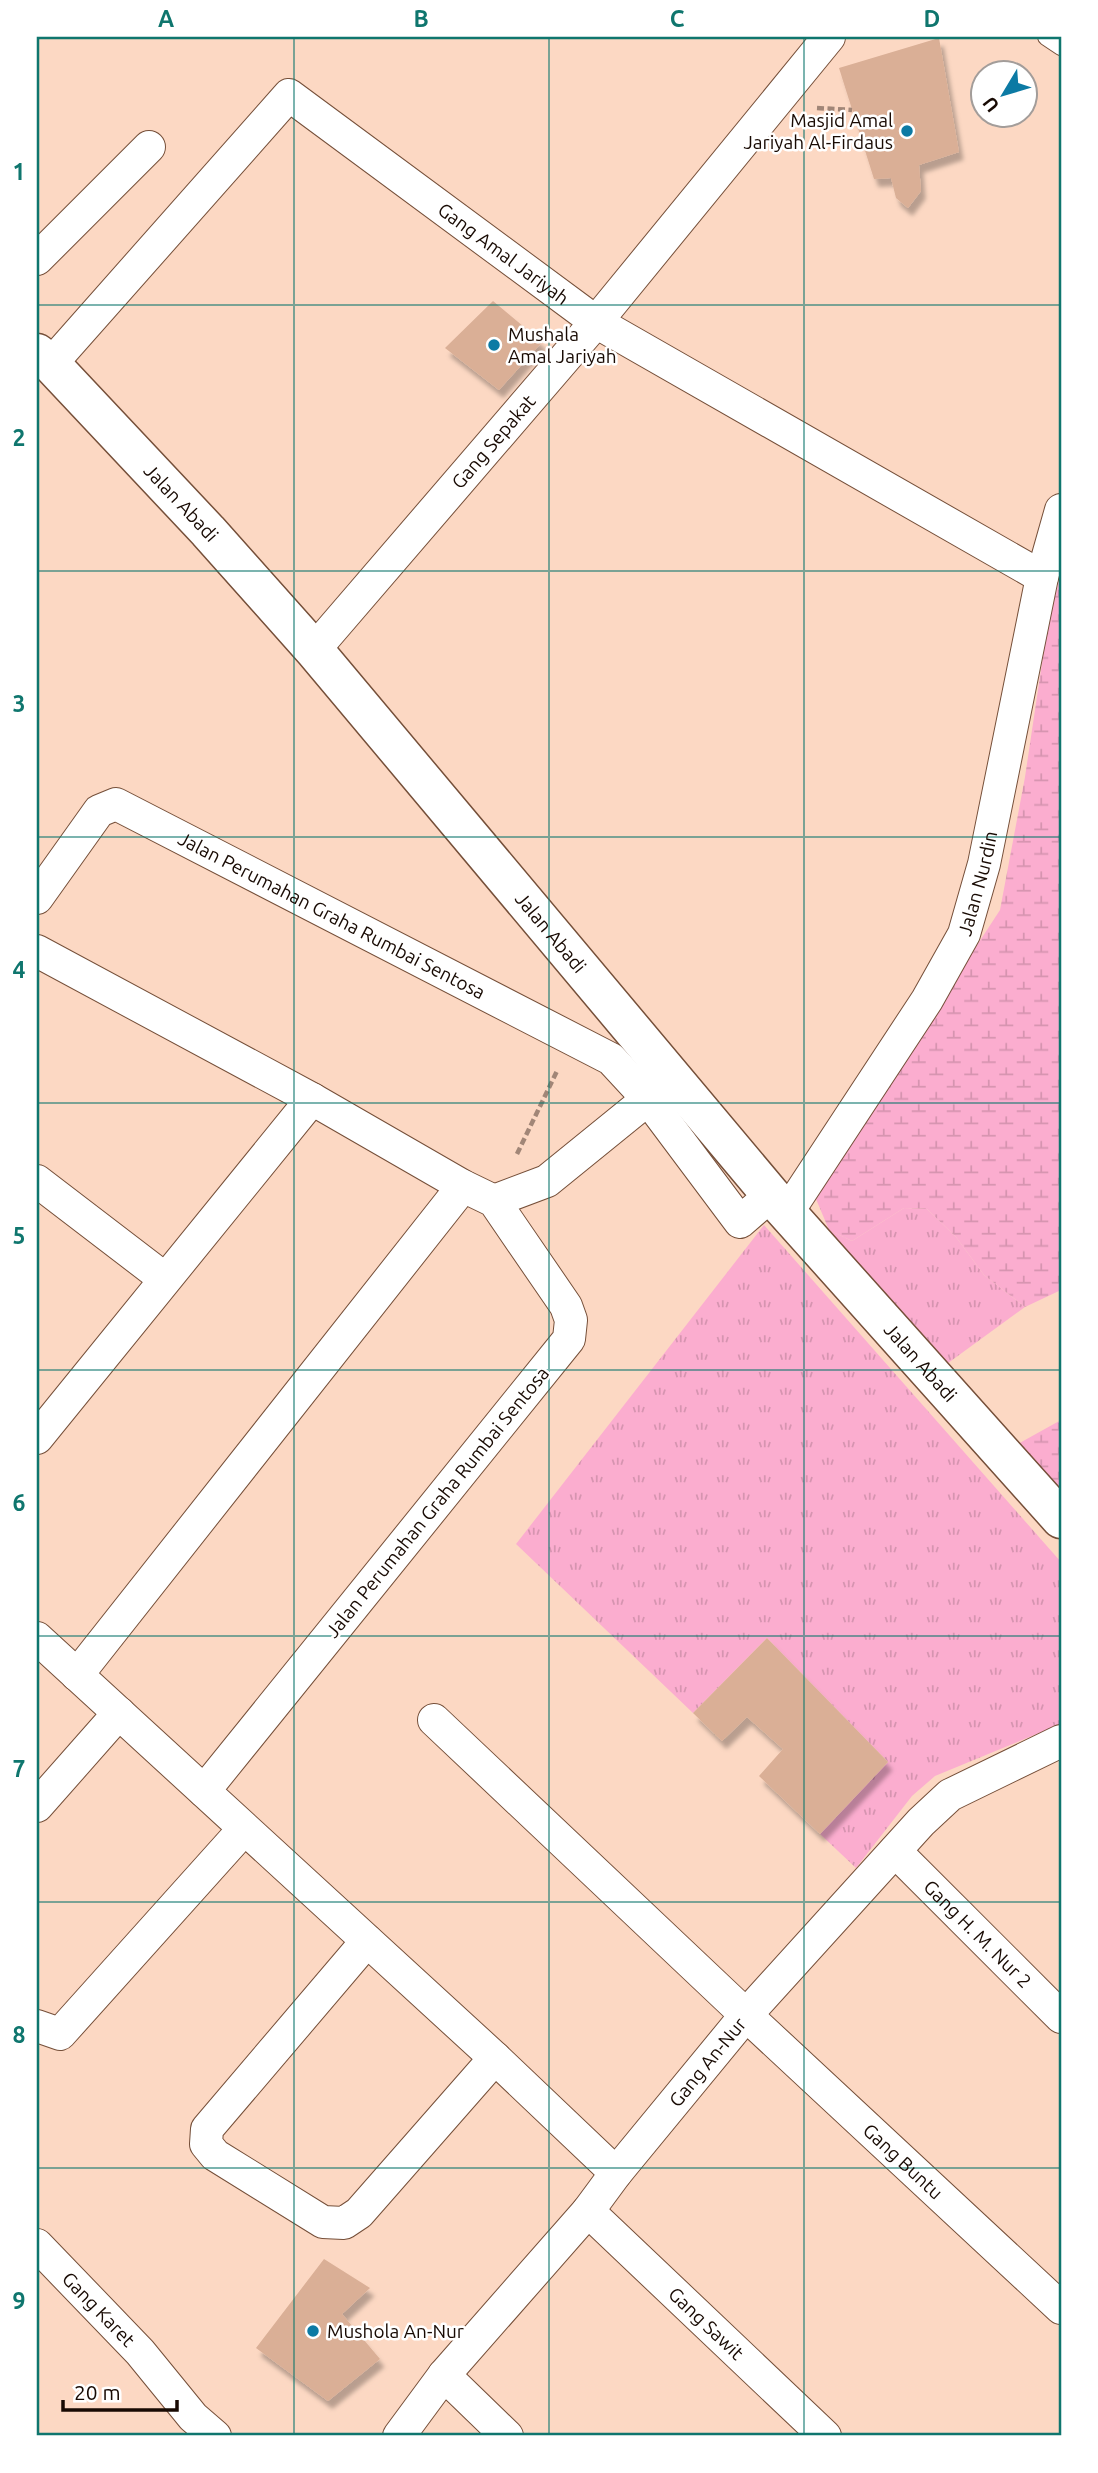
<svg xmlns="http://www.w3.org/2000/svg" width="1098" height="2473" viewBox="0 0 1098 2473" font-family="Ubuntu,sans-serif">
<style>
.grass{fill:url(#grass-tufts)}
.wetland{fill:url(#wetland-marsh)}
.building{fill:#daaf96;filter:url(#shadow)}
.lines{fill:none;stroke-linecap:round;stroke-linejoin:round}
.service-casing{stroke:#754f39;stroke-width:18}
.minor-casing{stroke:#754f39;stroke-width:34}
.tertiary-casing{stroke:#754f39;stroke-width:41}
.path{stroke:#a18677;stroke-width:4.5;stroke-dasharray:7 3.5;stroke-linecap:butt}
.service{stroke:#fff;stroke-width:16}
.minor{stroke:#fff;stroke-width:32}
.tertiary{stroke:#fff;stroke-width:38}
.grid{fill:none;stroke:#0f766e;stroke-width:2;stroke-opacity:0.55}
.poi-dot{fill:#0c7aa4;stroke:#fff;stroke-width:2.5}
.labels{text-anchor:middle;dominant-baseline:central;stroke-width:5;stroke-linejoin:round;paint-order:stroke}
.poi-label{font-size:19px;fill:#180a03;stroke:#fff;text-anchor:start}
.street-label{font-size:19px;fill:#180a03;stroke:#fff}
.neatline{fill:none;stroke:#0f766e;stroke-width:2.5}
.grid-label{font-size:23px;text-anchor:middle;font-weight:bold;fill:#0f766e}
</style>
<defs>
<pattern id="grass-tufts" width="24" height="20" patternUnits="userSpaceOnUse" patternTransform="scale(1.75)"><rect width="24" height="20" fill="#fbadcf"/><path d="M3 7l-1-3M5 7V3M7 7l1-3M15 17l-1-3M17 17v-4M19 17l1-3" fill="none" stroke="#d694b0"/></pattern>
<pattern id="wetland-marsh" width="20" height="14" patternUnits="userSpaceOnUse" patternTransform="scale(1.75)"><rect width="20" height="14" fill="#fbadcf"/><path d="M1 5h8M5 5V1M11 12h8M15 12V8" fill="none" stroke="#d694b0"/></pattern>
<filter id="shadow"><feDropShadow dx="4.5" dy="8" stdDeviation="2" flood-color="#0004"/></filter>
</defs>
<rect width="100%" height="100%" fill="#fcd8c3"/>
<path class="grass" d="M904,1208L927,1209L956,1237L984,1275L1025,1307L944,1366L829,1241V1230L852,1241Z
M764,1225L1061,1562V1724L935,1776L912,1796L856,1868L820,1834L888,1762L767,1638L693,1713L516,1544Z"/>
<path class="wetland" d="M1061,573V1290L1025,1307L984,1275L956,1237L927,1209L904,1208L852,1241L829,1230L816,1199L842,1152L1000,910L1025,777L1048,623Z
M1061,1420V1496L1016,1445Z"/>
<path class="building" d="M939,38L959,152L919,165L921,191L908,208L896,198L891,178L874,179L839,68Z
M493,301L542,342L499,390L445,348Z
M767,1638L888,1762L820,1834L759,1776L783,1749L747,1717L722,1741L693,1713Z
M324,2259L370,2288L342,2314L380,2359L328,2401L256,2348Z"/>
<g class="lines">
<defs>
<path id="service" d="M1046,37L1061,47"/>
<g id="minor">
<path d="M37,259L149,147"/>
<path id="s1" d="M51,364L289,95L596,322L1042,577"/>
<path id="s2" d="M314,650L596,322L829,37"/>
<path id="s3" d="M37,898L99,811L116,804L611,1059L648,1099L740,1222L771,1195"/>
<path d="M37,951L312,1099L463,1186L494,1201L566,1306L571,1320L569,1339L204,1791"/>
<path d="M37,1181L165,1279"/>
<path d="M494,1201L547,1181L648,1099L657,1081"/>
<path id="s4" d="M787,1213L927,1000L964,934L984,864L1042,577L1061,510"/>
<path d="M37,1438L312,1099"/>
<path d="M37,1638L495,2058L616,2173"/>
<path d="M77,1675L463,1186"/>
<path id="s5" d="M434,1720L746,2015L1061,2308"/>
<path d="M37,1806L119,1713"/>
<path id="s6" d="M895,1851L1061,2017"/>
<path d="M367,1941L207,2129L206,2144L215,2155L323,2222L344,2223L359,2213L495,2058"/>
<path d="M37,2026L60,2034L244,1829"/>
<path id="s7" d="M588,2211L825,2436"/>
<path id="s8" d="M37,2245L140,2352L193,2417L215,2436"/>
<path d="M444,2375L507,2436"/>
<path id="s9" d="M399,2436L444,2375L588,2211L616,2173L746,2015L921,1822L950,1795L1061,1741"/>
</g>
<g id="tertiary">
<path id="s10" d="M37,353L51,364L208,531L314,650L771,1195L1061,1519"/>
</g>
</defs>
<use href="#service" class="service-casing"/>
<use href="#minor" class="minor-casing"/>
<use href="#tertiary" class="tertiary-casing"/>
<path class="path" d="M817,108L852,110
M517,1154L557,1071"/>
<use href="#service" class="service"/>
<use href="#minor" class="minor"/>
<use href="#tertiary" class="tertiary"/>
</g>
<path class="grid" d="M294,37V2436M549,37V2436M804,37V2436M37,305H1061M37,571H1061M37,837H1061M37,1103H1061M37,1370H1061M37,1636H1061M37,1902H1061M37,2168H1061"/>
<g class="poi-dot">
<circle cx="907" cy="131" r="7"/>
<circle cx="494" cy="345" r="7"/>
<circle cx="313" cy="2331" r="7"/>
</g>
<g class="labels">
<g class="poi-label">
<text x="893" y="120" text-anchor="end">Masjid Amal<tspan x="893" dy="22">Jariyah Al-Firdaus</tspan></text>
<text x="508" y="334">Mushala<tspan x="508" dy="22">Amal Jariyah</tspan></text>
<text x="327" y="2331">Mushola An-Nur</text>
</g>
<g class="street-label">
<text stroke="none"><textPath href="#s1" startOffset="626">Gang Amal Jariyah</textPath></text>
<text stroke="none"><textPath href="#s2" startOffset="275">Gang Sepakat</textPath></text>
<text stroke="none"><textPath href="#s10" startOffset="208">Jalan Abadi</textPath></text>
<text stroke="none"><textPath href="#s4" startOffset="383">Jalan Nurdin</textPath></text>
<text stroke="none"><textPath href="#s3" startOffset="368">Jalan Perumahan Graha Rumbai Sentosa</textPath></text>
<text stroke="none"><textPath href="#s10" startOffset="775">Jalan Abadi</textPath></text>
<text stroke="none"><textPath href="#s10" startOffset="1342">Jalan Abadi</textPath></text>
<text transform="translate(437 1502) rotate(-51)">Jalan Perumahan Graha Rumbai Sentosa</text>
<text stroke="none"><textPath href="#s6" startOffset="117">Gang H. M. Nur 2</textPath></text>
<text stroke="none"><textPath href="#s9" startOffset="485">Gang An-Nur</textPath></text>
<text stroke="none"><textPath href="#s5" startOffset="644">Gang Buntu</textPath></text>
<text stroke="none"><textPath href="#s8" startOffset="89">Gang Karet</textPath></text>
<text stroke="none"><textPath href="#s7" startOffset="163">Gang Sawit</textPath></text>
</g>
</g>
<rect width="1098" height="2473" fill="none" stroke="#ffffff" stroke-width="77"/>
<g transform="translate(1004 94) rotate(232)"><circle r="33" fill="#ffffff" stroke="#a39d9a" stroke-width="2"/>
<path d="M0-5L12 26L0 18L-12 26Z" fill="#0c7aa4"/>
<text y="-10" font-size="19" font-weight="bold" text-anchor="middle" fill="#180a03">U</text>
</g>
<path d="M63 2400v10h114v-10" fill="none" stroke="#180a03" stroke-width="3.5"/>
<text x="74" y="2400" font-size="21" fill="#180a03" stroke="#ffffff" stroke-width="5" paint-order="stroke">20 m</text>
<rect x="38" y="38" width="1022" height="2396" class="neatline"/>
<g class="grid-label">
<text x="166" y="27">A</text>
<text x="421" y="27">B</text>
<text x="677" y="27">C</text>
<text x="932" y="27">D</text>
<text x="19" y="180">1</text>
<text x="19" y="446">2</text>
<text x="19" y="712">3</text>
<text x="19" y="978">4</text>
<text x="19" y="1244">5</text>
<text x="19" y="1511">6</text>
<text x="19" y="1777">7</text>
<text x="19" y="2043">8</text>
<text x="19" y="2309">9</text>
</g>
</svg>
